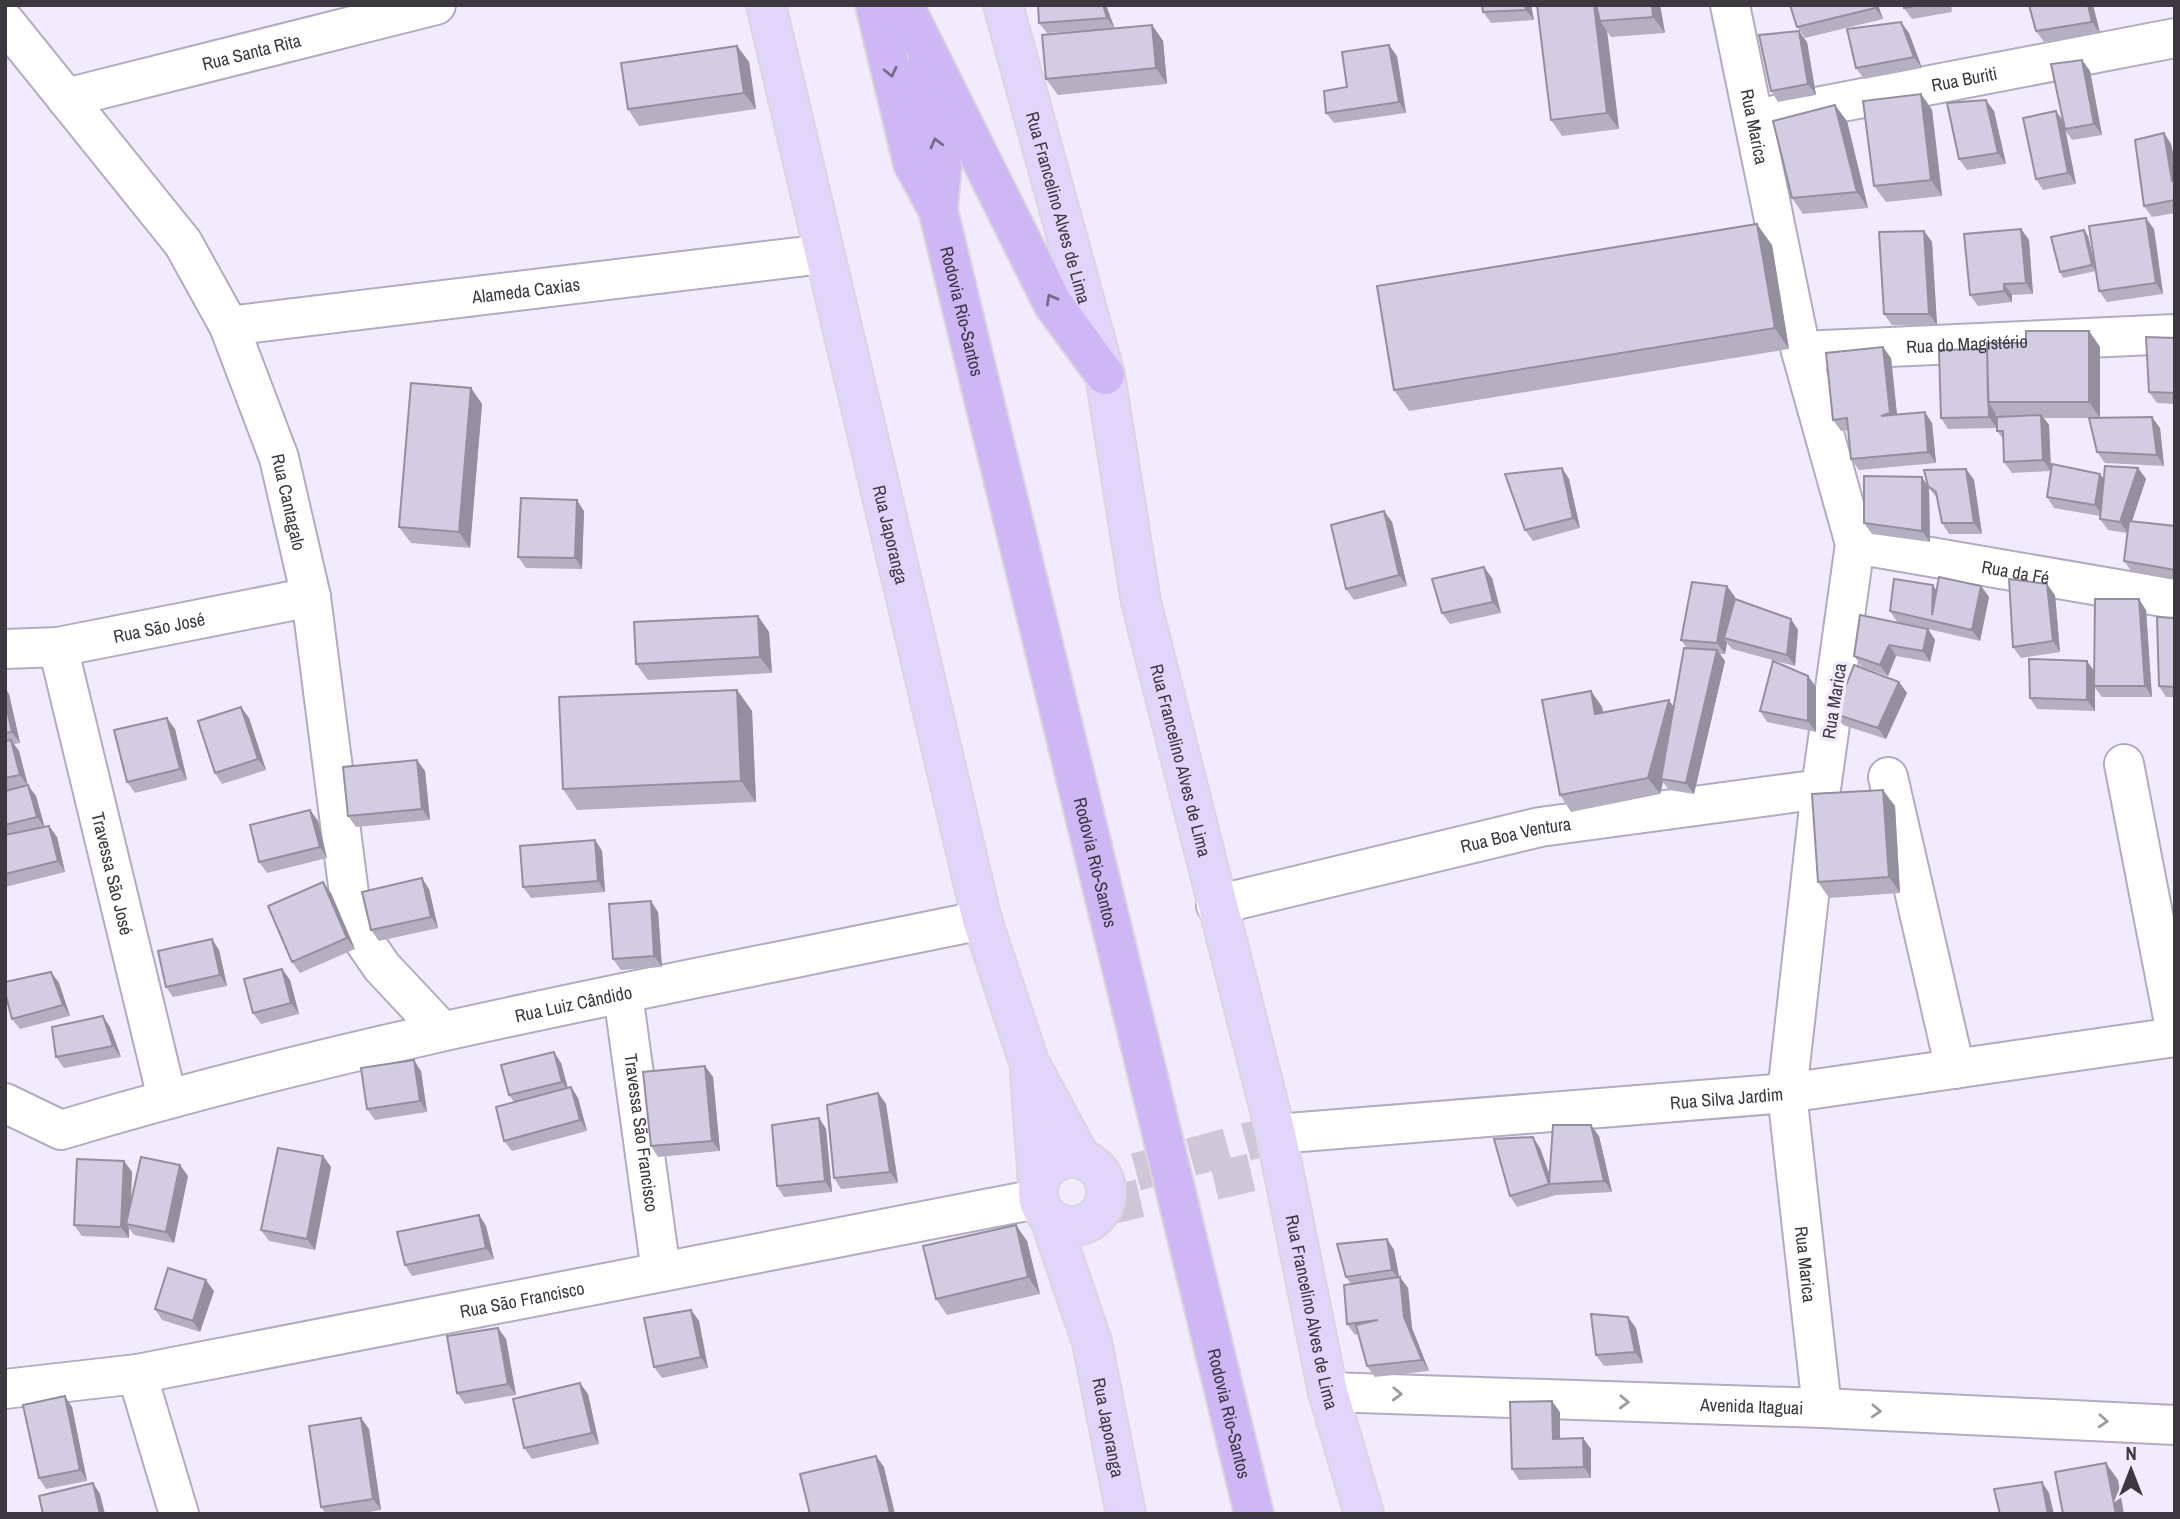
<svg xmlns="http://www.w3.org/2000/svg" width="2180" height="1519" viewBox="0 0 2180 1519" font-family="'Archivo Narrow',sans-serif">
<style>
.lines{fill:none;stroke-linecap:round;stroke-linejoin:round}
.major-tunnel{stroke:#cdc7d8;stroke-width:38;stroke-dasharray:38 19;stroke-linecap:butt}
.minor-casing{stroke:#b3abc0;stroke-width:42}
.major-casing{stroke:#d8d7d9;stroke-width:42}
.highway-casing{stroke:#d8d7d9;stroke-width:42}
.minor{stroke:#fff;stroke-width:38}
.major{stroke:#e2d4fa;stroke-width:38}
.highway{stroke:#cfb7f6;stroke-width:38}
.wall{fill:#b6afc2}
.shaded-wall{fill:#948f9e}
.building{fill:#d4cce2;stroke:#948f9e;stroke-width:2}
.oneway{stroke:#766b89}
.oneway2{stroke:#9d9ca0}
.labels{text-anchor:middle;dominant-baseline:central;stroke-width:7;stroke-linejoin:round;paint-order:stroke}
.street-label{font-size:18px;fill:#3b3840;stroke:#f2ebfe}
</style>
<rect width="100%" height="100%" fill="#f2ebfe"/>
<g class="lines">
<path class="major-tunnel" d="M1136,1172L1276,1134
M1103,1207L1283,1165"/>
<defs>
<g id="minor">
<path id="s1" d="M1730,5L1801,351L1855,544L1821,789L1787,1093L1822,1408"/>
<path id="s2" d="M5,22L183,243L229,326L279,458L311,597L353,925L382,967L442,1031"/>
<path id="s3" d="M66,98L436,5"/>
<path id="s4" d="M1754,119L2175,38"/>
<path id="s5" d="M229,326L823,254"/>
<path id="s6" d="M1801,351L2175,334"/>
<path id="s7" d="M1855,544L2175,599"/>
<path id="s8" d="M58,647L167,1098"/>
<path id="s9" d="M5,649L58,647L311,597"/>
<path d="M2124,764L2175,1028"/>
<path d="M1888,777L1955,1069"/>
<path id="s10" d="M1216,905L1540,827L1821,789"/>
<path id="s11" d="M623,994L661,1272"/>
<path id="s12" d="M5,1103L61,1130C363,1039 673,984 982,920"/>
<path id="s13" d="M1276,1134L1787,1093L2175,1037"/>
<path d="M137,1374L179,1514"/>
<path id="s14" d="M5,1389L137,1374L1037,1199"/>
<path id="s15" d="M1328,1392L1822,1408L2175,1425"/>
</g>
<g id="major">
<path id="s16" d="M766,5L982,920L1029,1062L1081,1159"/>
<path id="s17" d="M1003,5L1105,375L1141,602L1276,1134L1328,1392L1364,1514"/>
<path d="M1030,1075L1038,1182"/>
<circle cx="1072" cy="1192" r="34"/>
<path id="s18" d="M1050,1219L1092,1342L1126,1514"/>
</g>
<g id="highway">
<path id="s19" d="M875,5L913,164L938,210L1254,1514"/>
<path d="M904,5L1053,304L1105,375"/>
<path d="M918,76L942,167L938,208"/>
</g>
</defs>
<use href="#minor" class="minor-casing"/>
<use href="#major" class="major-casing"/>
<use href="#highway" class="highway-casing"/>
<use href="#minor" class="minor"/>
<use href="#major" class="major"/>
<use href="#highway" class="highway"/>
</g>
<path class="wall" d="M1106,5L1114,28L1152,25L1163,41L1167,84L1058,95L1046,79L1093,30L1047,33L1039,23Z
M1482,5H1531L1534,20L1491,23L1483,12Z
M1537,5H1660L1665,33L1611,37L1607,31L1619,129L1562,136L1551,120Z
M1790,5H1878L1883,19L1805,38L1797,27Z
M1904,5H1951L1952,12L1912,19L1904,8Z
M2093,5L2100,33L2044,42L2036,31Z
M1909,33L1922,68L1864,79L1856,68Z
M1807,42L1816,95L1778,102L1771,91Z
M737,46L749,62L756,109L639,126L628,109Z
M1397,56L1406,113L1334,123L1326,113Z
M2082,60L2090,71L2102,135L2072,140L2065,130L2076,184L2043,190L2036,179L2063,121Z
M1921,94L1932,110L1942,196L1886,202L1874,186Z
M1994,111L2006,164L1967,170L1959,159Z
M1847,121L1868,208L1803,214L1792,198Z
M2164,133L2171,144L2175,163V213L2152,217L2144,206Z
M2021,229L2029,240L2033,294L2012,295V302L1978,306L1970,295Z
M2154,229L2163,294L2107,302L2099,291Z
M1924,231L1932,242L1937,325H1892L1884,314Z
M2088,236L2096,271L2063,278L2060,272Z
M1772,245L1789,349L1409,411L1394,390Z
M2089,331L2100,347V418L2160,428L2164,466L2105,463L2097,452L2089,418H2044L2049,425L2051,471L2012,473L2004,462L2003,439L1997,431L1998,417L1996,414L1997,428L1948,429L1941,418L1987,349Z
M2175,338V404L2157,403L2149,392Z
M1891,358L1897,414L1932,423L1936,463L1859,470L1851,459L1848,430L1841,431L1833,420Z
M471,388L482,404L470,548L411,543L399,527Z
M1562,468L1569,479L1580,528L1533,541L1525,530Z
M2138,468L2146,479L2132,521L2175,526V580L2132,572L2124,561L2127,533L2108,530L2100,519V516L2054,508L2047,497L2100,474L2104,480Z
M1966,469L1974,480L1982,534H1949L1942,523L1937,498L1929,488L1930,542L1872,534L1864,523L1928,486Z
M584,511L582,569L526,568L518,557Z
M1384,511L1392,522L1407,586L1354,600L1346,589Z
M1492,578L1501,613L1450,624L1442,613Z
M1727,586L1735,597L1734,601L1791,619L1798,630L1795,666L1732,649L1727,643L1725,654H1720L1725,661L1694,794L1669,790L1663,782L1660,794L1571,812L1560,795L1591,691L1602,707L1603,713L1674,707L1687,648L1681,640Z
M1981,586L1989,597L1980,641L1928,629L1935,640L1930,662L1896,656L1888,676L1862,667L1854,656L1926,628L1897,622L1890,611L1936,591Z
M2055,595L2060,652L2021,658L2013,647Z
M2146,610L2152,697H2102L2095,688V711L2037,709L2030,698L2094,671Z
M758,616L769,632L772,673L648,680L636,664Z
M2175,618V697H2166L2159,686Z
M1808,676L1816,687V732L1767,722L1760,711Z
M1899,682L1907,693L1886,739L1843,725L1835,714Z
M5,688L9,694L20,743L14,744L19,751L28,786L36,796L44,827L49,826L57,837L65,872L5,887Z
M737,690L752,711L756,802L577,810L563,789Z
M249,718L266,770L222,784L215,773Z
M175,729L187,780L135,793L127,782Z
M425,771L430,820L356,827L348,816Z
M1895,806L1900,893L1829,898L1818,882Z
M310,810L318,821L327,858L267,873L259,862Z
M595,840L602,851L605,892L531,898L523,887Z
M429,889L438,928L379,941L371,930Z
M331,893L355,949L300,973L292,962Z
M658,912L662,967L621,970L613,959Z
M219,950L227,986L173,997L166,987Z
M282,969L290,980L299,1014L261,1024L253,1013Z
M51,972L59,983L70,1016L20,1029L12,1019Z
M110,1027L121,1057L64,1068L56,1057Z
M561,1063L568,1088L571,1087L578,1098L587,1131L512,1151L504,1141L514,1102L509,1095Z
M421,1071L427,1112L375,1120L367,1109Z
M713,1077L720,1151L658,1157L651,1146Z
M878,1093L886,1104L898,1183L841,1189L834,1178Z
M819,1118L826,1129L832,1192L784,1197L777,1186Z
M1599,1136L1612,1192L1556,1195L1517,1207L1510,1196L1540,1148L1549,1175Z
M323,1156L331,1167L315,1250L269,1241L261,1230Z
M124,1161L132,1172L130,1206L188,1176L174,1243L134,1235L129,1228V1238L82,1236L74,1225Z
M479,1215L486,1226L494,1259L412,1276L405,1265Z
M1387,1239L1394,1250L1399,1277L1408,1288L1412,1328L1429,1371L1375,1377L1367,1366L1359,1334L1355,1335L1347,1324L1351,1284L1346,1277Z
M1027,1241L1040,1294L947,1315L936,1299Z
M214,1291L200,1332L162,1320L155,1309Z
M691,1310L699,1321L708,1368L662,1378L654,1367Z
M498,1328L506,1339L516,1395L465,1404L457,1393Z
M1636,1328L1643,1363L1604,1366L1596,1355Z
M588,1394L599,1444L532,1459L524,1448Z
M72,1407L87,1481L46,1489L39,1478Z
M1560,1412V1439L1591,1449V1478L1519,1480L1512,1469Z
M369,1429L381,1510L358,1514H326L321,1507Z"/>
<path class="shaded-wall" d="M1103,5H1106L1115,29L1107,18Z
M1525,5H1531L1534,20L1526,10Z
M1594,5H1604L1600,21L1607,31L1619,129L1607,113Z
M1652,5H1660L1665,33L1653,17Z
M1874,5H1878L1883,19L1875,8Z
M2088,5H2093L2100,33L2092,22Z
M1901,22L1909,33L1922,68L1914,57Z
M1152,25L1163,41L1167,84L1156,68Z
M1799,31L1807,42L1816,95L1808,84Z
M1389,45L1397,56L1406,113L1399,102Z
M737,46L749,62L756,109L744,93Z
M2082,60L2090,71L2102,135L2094,124Z
M1921,94L1932,110L1942,196L1931,180Z
M1986,100L1994,111L2006,164L1998,153Z
M1835,105L1847,121L1868,208L1857,192Z
M2056,111L2064,122L2076,184L2068,173Z
M2164,133L2171,144L2175,163V184L2172,181Z
M2146,218L2154,229L2163,294L2156,283Z
M1757,224L1772,245L1789,349L1775,328Z
M2021,229L2029,240L2033,294L2026,283Z
M2084,230L2088,236L2096,271L2092,265Z
M1924,231L1932,242L1937,325L1929,314Z
M2004,284L2012,295V302L2004,291Z
M2089,331L2100,347V418L2089,402Z
M1883,347L1891,358L1898,424L1890,413Z
M471,388L482,404L470,548L459,532Z
M1989,403L1996,414L1997,428L1989,417Z
M1925,412L1932,423L1936,463L1928,452Z
M2041,415L2049,425L2051,471L2043,460Z
M2152,417L2160,428L2164,466L2157,455Z
M1562,468L1569,479L1580,528L1573,518Z
M2138,468L2146,479L2128,533L2120,522Z
M1966,469L1974,480L1982,534L1974,523Z
M2100,474L2108,485L2103,516L2095,505Z
M1922,477L1929,488L1930,542L1922,531Z
M577,500L584,511L582,569L575,558Z
M1384,511L1392,522L1407,586L1399,575Z
M1484,567L1492,578L1501,613L1493,602Z
M2047,584L2055,595L2060,652L2053,641Z
M1933,585L1940,596L1932,615Z
M1727,586L1735,597L1728,639L1724,638L1727,643L1725,654L1717,643Z
M1981,586L1989,597L1980,641L1972,630Z
M2139,599L2146,610L2152,697L2145,686Z
M758,616L769,632L772,673L760,657Z
M1791,619L1798,630L1795,666L1787,655Z
M1928,629L1935,640L1930,662L1923,651Z
M1889,645L1896,656L1888,676L1880,665Z
M1717,650L1725,661L1694,794L1686,783Z
M2087,661L2095,672L2094,686L2095,688V711L2087,700Z
M1808,676L1816,687V732L1808,721Z
M1899,682L1907,693L1886,739L1878,728Z
M5,688L9,694L20,743L12,732L5,700Z
M737,690L752,711L756,802L741,781Z
M1591,691L1602,707L1607,730L1595,714Z
M1669,700L1680,716L1661,779L1663,782L1660,794L1648,778Z
M241,707L249,718L266,770L258,759Z
M167,718L175,729L187,780L180,769Z
M11,740L19,751L28,786L20,775Z
M417,760L425,771L430,820L422,809Z
M28,785L36,796L45,828L37,817Z
M1883,790L1895,806L1900,893L1889,877Z
M310,810L318,821L327,858L320,847Z
M49,826L57,837L65,872L58,861Z
M595,840L602,851L605,892L598,881Z
M422,878L429,889L438,928L431,917Z
M323,882L331,893L355,949L347,938Z
M651,901L658,912L662,967L654,956Z
M212,939L219,950L227,986L220,975Z
M282,969L290,980L299,1014L291,1003Z
M51,972L59,983L70,1016L63,1005Z
M103,1016L110,1027L121,1057L113,1046Z
M554,1052L561,1063L569,1093L562,1082Z
M414,1060L421,1071L427,1112L420,1101Z
M705,1066L713,1077L720,1151L712,1141Z
M571,1087L578,1098L587,1131L580,1120Z
M878,1093L886,1104L898,1183L890,1172Z
M819,1118L826,1129L832,1192L825,1181Z
M1591,1125L1599,1136L1612,1192L1604,1181Z
M1533,1137L1540,1148L1553,1184H1549Z
M323,1156L331,1167L315,1250L307,1239Z
M124,1161L132,1172L130,1225L126,1224L129,1228V1238L121,1227Z
M180,1165L188,1176L174,1243L166,1232Z
M479,1215L486,1226L494,1259L486,1248Z
M1016,1225L1027,1241L1040,1294L1028,1277Z
M1387,1239L1394,1250L1400,1281L1392,1270Z
M1400,1277L1408,1288L1412,1328L1429,1371L1422,1360L1404,1317Z
M206,1280L214,1291L200,1332L193,1321Z
M691,1310L699,1321L708,1368L701,1357Z
M1628,1317L1636,1328L1643,1363L1635,1352Z
M498,1328L506,1339L516,1395L508,1384Z
M580,1383L588,1394L599,1444L592,1433Z
M65,1396L72,1407L87,1481L80,1470Z
M1552,1401L1560,1412V1450L1553,1439Z
M361,1418L369,1429L381,1510L373,1499Z
M1583,1438L1591,1449V1478L1584,1467Z
M876,1456L884,1467L895,1514H891L890,1512Z
M2106,1463L2118,1480L2124,1514H2116Z
M2042,1482L2049,1493L2054,1514H2048Z
M93,1483L100,1494L105,1514H100Z"/>
<path class="building" d="M1038,5H1103L1107,18L1039,23Z
M1482,5H1525L1526,10L1483,12Z
M1537,5H1594L1607,113L1551,120Z
M1596,5H1652L1653,17L1600,21Z
M1790,5H1874L1875,8L1797,27Z
M1904,5H1920L1904,8Z
M2029,5H2088L2092,22L2036,31Z
M1901,22L1914,57L1856,68L1847,29Z
M1152,25L1156,68L1046,79L1042,35Z
M1799,31L1808,84L1771,91L1759,35Z
M1389,45L1399,102L1326,113L1324,91L1347,87L1342,52Z
M737,46L744,93L628,109L621,63Z
M2082,60L2094,124L2065,129L2051,64Z
M1921,94L1931,180L1874,186L1863,101Z
M1986,100L1998,153L1959,159L1947,103Z
M1835,105L1857,192L1792,198L1773,121Z
M2056,111L2068,173L2036,179L2023,118Z
M2164,133L2172,181L2175,180V200L2144,206L2135,140Z
M2146,218L2156,283L2099,291L2089,226Z
M1757,224L1775,328L1394,390L1377,286Z
M2021,229L2026,283L2004,284V291L1970,295L1964,234Z
M2084,230L2092,265L2060,272L2051,237Z
M1924,231L1929,314H1884L1879,232Z
M2026,331H2089V402H1988L1987,343H2026Z
M2146,337L2175,338V393L2149,392Z
M1883,347L1890,413L1881,416L1925,412L1928,452L1851,459L1847,418L1833,420L1826,353Z
M1987,349L1989,417L1941,418L1939,350Z
M411,383L471,388L459,532L399,527Z
M2041,415L2043,460L2004,462L2003,431H1997V417Z
M2152,417L2157,455L2097,452L2089,418Z
M2052,464L2100,474L2095,505L2047,497Z
M2105,466L2138,468L2120,522L2100,519Z
M1562,468L1573,518L1525,530L1505,474Z
M1966,469L1974,523H1942L1936,492L1928,486L1924,470Z
M1864,476L1922,477V531L1864,523Z
M521,498L577,500L575,558L518,557Z
M1384,511L1399,575L1346,589L1331,525Z
M2129,521L2175,526V570L2124,561Z
M1484,567L1493,602L1442,613L1432,579Z
M1939,577L1981,586L1972,630L1890,611L1894,579L1933,585L1932,615Z
M2009,579L2047,584L2053,641L2013,647Z
M1692,582L1727,586L1717,643L1681,640Z
M1735,599L1791,619L1787,655L1724,638Z
M2095,599H2139L2145,686H2094Z
M1860,615L1928,629L1923,651L1889,645L1880,665L1854,656Z
M758,616L760,657L636,664L634,622Z
M2157,617L2175,618V687L2159,686Z
M1684,648L1717,650L1686,783L1661,779Z
M2029,659L2087,661V700L2030,698Z
M1773,661L1808,676V721L1760,711Z
M1854,665L1899,682L1878,728L1835,714Z
M737,690L741,781L563,789L559,697Z
M1591,691L1595,714L1669,700L1648,778L1560,795L1542,700Z
M5,700L12,732L5,733Z
M241,707L258,759L215,773L198,721Z
M167,718L180,769L127,782L114,730Z
M11,740L20,775L5,778V741Z
M417,760L422,809L348,816L343,767Z
M28,785L37,817L5,825V791Z
M1883,790L1889,877L1818,882L1812,794Z
M310,810L320,847L259,862L250,825Z
M49,826L58,861L5,874V835Z
M595,840L598,881L523,887L520,846Z
M422,878L431,917L371,930L362,892Z
M323,882L347,938L292,962L268,906Z
M651,901L654,956L613,959L609,904Z
M212,939L220,975L166,987L158,951Z
M282,969L291,1003L253,1013L244,979Z
M51,972L63,1005L12,1019L5,992V982Z
M103,1016L113,1046L56,1057L52,1027Z
M554,1052L562,1082L509,1095L501,1065Z
M414,1060L420,1101L367,1109L361,1068Z
M705,1066L712,1141L651,1146L643,1072Z
M571,1087L580,1120L504,1141L496,1107Z
M878,1093L890,1172L834,1178L827,1105Z
M819,1118L825,1181L777,1186L772,1125Z
M1553,1125H1591L1604,1181L1549,1184Z
M1533,1137L1549,1184L1510,1196L1494,1139Z
M278,1148L323,1156L307,1239L261,1230Z
M141,1157L180,1165L166,1232L126,1224Z
M77,1159L124,1161L121,1227L74,1225Z
M479,1215L486,1248L405,1265L397,1232Z
M1016,1225L1028,1277L936,1299L923,1246Z
M1387,1239L1392,1270L1346,1277L1337,1244Z
M168,1268L206,1280L193,1321L155,1309Z
M1400,1277L1404,1317L1422,1360L1367,1366L1356,1325L1378,1320L1347,1324L1344,1285Z
M691,1310L701,1357L654,1367L644,1318Z
M1591,1314L1628,1317L1635,1352L1596,1355Z
M498,1328L508,1384L457,1393L447,1336Z
M580,1383L592,1433L524,1448L513,1399Z
M65,1396L80,1470L39,1478L23,1405Z
M1552,1401L1553,1439L1583,1438L1584,1467L1512,1469L1510,1402Z
M361,1418L373,1499L321,1507L309,1426Z
M876,1456L890,1512L885,1514H810L800,1474Z
M2106,1463L2116,1514H2063L2055,1472Z
M2042,1482L2048,1514H2000L1994,1489Z
M93,1483L100,1514H43L39,1496Z"/>
<defs><path id="oneway-chevron" d="M-2-3.5L2.5 0L-2 3.5" fill="none" stroke-width="1.6" stroke-linecap="round" stroke-linejoin="round" transform="scale(1.75)"/></defs>
<g class="oneway">
<use href="#oneway-chevron" transform="translate(891 72) rotate(77)"/>
<use href="#oneway-chevron" transform="translate(936 143) rotate(-105)"/>
<use href="#oneway-chevron" transform="translate(1051 299) rotate(-119)"/>
</g>
<g class="oneway2">
<use href="#oneway-chevron" transform="translate(1397 1394) rotate(2)"/>
<use href="#oneway-chevron" transform="translate(1624 1402) rotate(2)"/>
<use href="#oneway-chevron" transform="translate(1876 1411) rotate(3)"/>
<use href="#oneway-chevron" transform="translate(2103 1421) rotate(3)"/>
</g>
<g class="labels">
<g class="street-label">
<text stroke="none"><textPath href="#s3" startOffset="191">Rua Santa Rita</textPath></text>
<text stroke="none"><textPath href="#s4" startOffset="214">Rua Buriti</textPath></text>
<text stroke="none"><textPath href="#s1" startOffset="124">Rua Marica</textPath></text>
<text stroke="none"><textPath href="#s17" startOffset="210">Rua Francelino Alves de Lima</textPath></text>
<text stroke="none"><textPath href="#s5" startOffset="299">Alameda Caxias</textPath></text>
<text stroke="none"><textPath href="#s19" startOffset="320">Rodovia Rio-Santos</textPath></text>
<text stroke="none"><textPath href="#s6" startOffset="166">Rua do Magistério</textPath></text>
<text stroke="none"><textPath href="#s2" startOffset="565">Rua Cantagalo</textPath></text>
<text stroke="none"><textPath href="#s16" startOffset="544">Rua Japoranga</textPath></text>
<text stroke="none"><textPath href="#s7" startOffset="163">Rua da Fé</textPath></text>
<text stroke="none"><textPath href="#s9" startOffset="156">Rua São José</textPath></text>
<text transform="translate(1834 701) rotate(-81)">Rua Marica</text>
<text stroke="none"><textPath href="#s17" startOffset="777">Rua Francelino Alves de Lima</textPath></text>
<text stroke="none"><textPath href="#s10" startOffset="308">Rua Boa Ventura</textPath></text>
<text stroke="none"><textPath href="#s19" startOffset="887">Rodovia Rio-Santos</textPath></text>
<text stroke="none"><textPath href="#s8" startOffset="233">Travessa São José</textPath></text>
<text stroke="none"><textPath href="#s12" startOffset="590">Rua Luiz Cândido</textPath></text>
<text stroke="none"><textPath href="#s13" startOffset="452">Rua Silva Jardim</textPath></text>
<text stroke="none"><textPath href="#s11" startOffset="140">Travessa São Francisco</textPath></text>
<text stroke="none"><textPath href="#s1" startOffset="1279">Rua Marica</textPath></text>
<text stroke="none"><textPath href="#s14" startOffset="525">Rua São Francisco</textPath></text>
<text stroke="none"><textPath href="#s17" startOffset="1344">Rua Francelino Alves de Lima</textPath></text>
<text stroke="none"><textPath href="#s15" startOffset="424">Avenida Itaguai</textPath></text>
<text stroke="none"><textPath href="#s19" startOffset="1454">Rodovia Rio-Santos</textPath></text>
<text stroke="none"><textPath href="#s18" startOffset="217">Rua Japoranga</textPath></text>
</g>
</g>
<rect width="2180" height="1519" fill="none" stroke="#3b3840" stroke-width="14"/>
<g transform="translate(2131 1470)" stroke="#f2ebfe" stroke-width="5" paint-order="stroke">
<path d="M0-5L12 26L0 18L-12 26Z" fill="#3b3840"/>
<text y="-10" font-size="19" font-weight="bold" text-anchor="middle" fill="#3b3840">N</text>
</g>
</svg>
